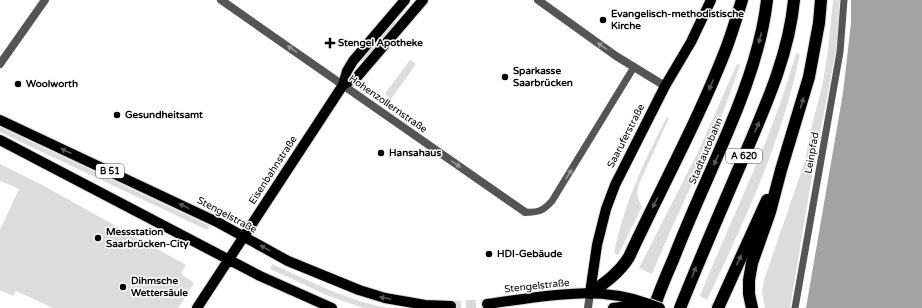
<svg xmlns="http://www.w3.org/2000/svg" width="922" height="308" viewBox="0 0 922 308" font-family="'Varela Round',sans-serif">
<style>
.green{fill:#dcdcdc}
.water{fill:#a3a3a3}
.lines{fill:none;stroke-linecap:round;stroke-linejoin:round}
.primary-tunnel{stroke:#d9d9d9;stroke-width:10;stroke-dasharray:10 5;stroke-linecap:butt}
.primary-casing{stroke:#dbdbdb;stroke-width:12}
.motorway-casing{stroke:#dbdbdb;stroke-width:14}
.service{stroke:#555;stroke-width:7}
.minor{stroke:#555;stroke-width:8}
.tertiary{stroke:#555;stroke-width:8}
.primary{stroke:#000;stroke-width:10}
.motorway{stroke:#000;stroke-width:12}
.primary-bridge-casing{stroke:#dbdbdb;stroke-width:12;stroke-linecap:butt}
.primary-bridge{stroke:#000;stroke-width:10}
.oneway{fill:#595959}
.oneway2{fill:#999}
.poi-dot{fill:#000;stroke:#fff;stroke-width:1.5}
.labels{text-anchor:middle;dominant-baseline:central;stroke-width:3;stroke-linejoin:round;paint-order:stroke}
.shield{fill:#fff;stroke:#4c4c4c;stroke-width:1}
.shield-label{font-size:9px;font-weight:bold;fill:#000}
.poi-label{font-size:10px;font-weight:bold;fill:#000;stroke:#fff;text-anchor:start}
.street-label{font-size:10px;fill:#000;stroke:#fff}
</style>
<rect width="100%" height="100%" fill="#fff"/>
<path class="green" d="M833,0H840L836,51L814,164L790,308H765L762,291L764,280L805,161L811,129L823,82L828,50Z
M393,21L397,24L364,63L360,60Z
M796,53L800,54C782,141 745,220 707,300L700,296C732,215 773,138 796,53Z
M410,60L416,64L391,99L385,94Z
M737,64L740,65L725,107L705,155L666,241L652,274L639,268L698,152Z
M667,117L669,118L638,186L637,196L642,207L618,255L614,253C624,204 644,161 667,117Z
M0,127L210,226L207,230L0,132Z
M0,164L44,186L186,265L181,274L194,283L178,308H53L16,291L13,296L0,290V230L19,189L1,181L0,183Z
M272,264C310,281 348,301 388,308H364L331,297L270,269Z"/>
<path class="water" d="M851,0H922V308H806L843,93L851,23Z"/>
<g class="lines">
<path class="primary-tunnel" d="M451,306L487,304"/>
<defs>
<path id="primary" d="M343,85L357,77L423,0
M0,120L219,223L288,261L359,290L385,298L425,305L451,306
M0,140L260,276L332,308
M590,293L597,245L606,209L615,185L665,86L691,42L711,0
M487,304C540,297 597,284 649,304
M197,308L343,85L347,71L353,61L405,0
M613,308L643,304"/>
<path id="motorway" d="M590,293C605,283 619,273 629,257C661,188 698,121 726,49C732,33 737,16 742,0
M654,308C659,292 666,276 673,260C690,216 710,174 728,131C746,89 762,45 767,0
M680,308C701,256 723,205 745,154C766,105 789,54 794,0
M718,308L767,200
M752,308L749,294V280L752,263L770,212L781,170L809,77L819,23L821,0"/>
</defs>
<use href="#primary" class="primary-casing"/>
<use href="#motorway" class="motorway-casing"/>
<path class="service" d="M525,212C538,213 543,211 552,201L634,67
M795,308L840,52L844,0"/>
<path class="minor" d="M221,0L525,212
M538,0L616,56L665,86
M0,64L45,0"/>
<path class="tertiary" d="M588,308L590,293"/>
<use href="#primary" class="primary"/>
<use href="#motorway" class="motorway"/>
<defs>
<path id="primary-bridge" d="M649,304L660,308"/>
</defs>
<use href="#primary-bridge" class="primary-bridge-casing"/>
<use href="#primary-bridge" class="primary-bridge"/>
</g>
<defs><path id="oneway-solid" d="M-6-.8H1V-3.2L6.5 0L1 3.2V.8H-6Z"/></defs>
<g class="oneway">
<use href="#oneway-solid" transform="translate(760 38) rotate(105)"/>
<use href="#oneway-solid" transform="translate(711 85) rotate(113)"/>
<use href="#oneway-solid" transform="translate(802 103) rotate(-74)"/>
<use href="#oneway-solid" transform="translate(757 127) rotate(-67)"/>
<use href="#oneway-solid" transform="translate(66 151) rotate(-155)"/>
<use href="#oneway-solid" transform="translate(716 160) rotate(114)"/>
<use href="#oneway-solid" transform="translate(655 203) rotate(116)"/>
<use href="#oneway-solid" transform="translate(184 206) rotate(-154)"/>
<use href="#oneway-solid" transform="translate(265 248) rotate(-151)"/>
<use href="#oneway-solid" transform="translate(739 260) rotate(-65)"/>
<use href="#oneway-solid" transform="translate(694 272) rotate(-68)"/>
<use href="#oneway-solid" transform="translate(385 298) rotate(-168)"/>
</g>
<g class="oneway2">
<use href="#oneway-solid" transform="translate(602 46) rotate(-145)"/>
<use href="#oneway-solid" transform="translate(292 49) rotate(-145)"/>
<use href="#oneway-solid" transform="translate(456 164) rotate(35)"/>
<use href="#oneway-solid" transform="translate(569 174) rotate(-59)"/>
</g>
<g class="poi-dot">
<circle cx="603" cy="20" r="4"/>
<path d="M328 37h4v4h4v4h-4v4h-4v-4h-4v-4h4z"/>
<circle cx="505" cy="77" r="4"/>
<circle cx="18" cy="84" r="4"/>
<circle cx="117" cy="115" r="4"/>
<circle cx="381" cy="153" r="4"/>
<circle cx="98" cy="238" r="4"/>
<circle cx="489" cy="254" r="4"/>
<circle cx="123" cy="287" r="4"/>
</g>
<g class="labels">
<g class="shield">
<rect x="726" y="149" width="36" height="14" rx="3"/>
<rect x="96" y="164" width="28" height="14" rx="3"/>
</g>
<g class="shield-label">
<text x="744" y="156">A 620</text>
<text x="110" y="171">B 51</text>
</g>
<g class="poi-label">
<text x="611" y="14">Evangelisch-methodistische<tspan x="611" dy="12">Kirche</tspan></text>
<text x="338" y="43">Stengel Apotheke</text>
<text x="513" y="71">Sparkasse<tspan x="513" dy="12">Saarbrücken</tspan></text>
<text x="26" y="84">Woolworth</text>
<text x="125" y="115">Gesundheitsamt</text>
<text x="389" y="153">Hansahaus</text>
<text x="106" y="232">Messstation<tspan x="106" dy="12">Saarbrücken-City</tspan></text>
<text x="497" y="254">HDI-Gebäude</text>
<text x="131" y="281">Dihmsche<tspan x="131" dy="12">Wettersäule</tspan></text>
</g>
<g class="street-label">
<text transform="translate(388 104) rotate(35)">Hohenzollernstraße</text>
<text transform="translate(626 136) rotate(-63)">Saaruferstraße</text>
<text transform="translate(706 151) rotate(-67)">Stadtautobahn</text>
<text transform="translate(812 153) rotate(-80)">Leinpfad</text>
<text transform="translate(273 170) rotate(-57)">Eisenbahnstraße</text>
<text transform="translate(227 215) rotate(28)">Stengelstraße</text>
<text transform="translate(537 286) rotate(-6)">Stengelstraße</text>
</g>
</g>
</svg>
